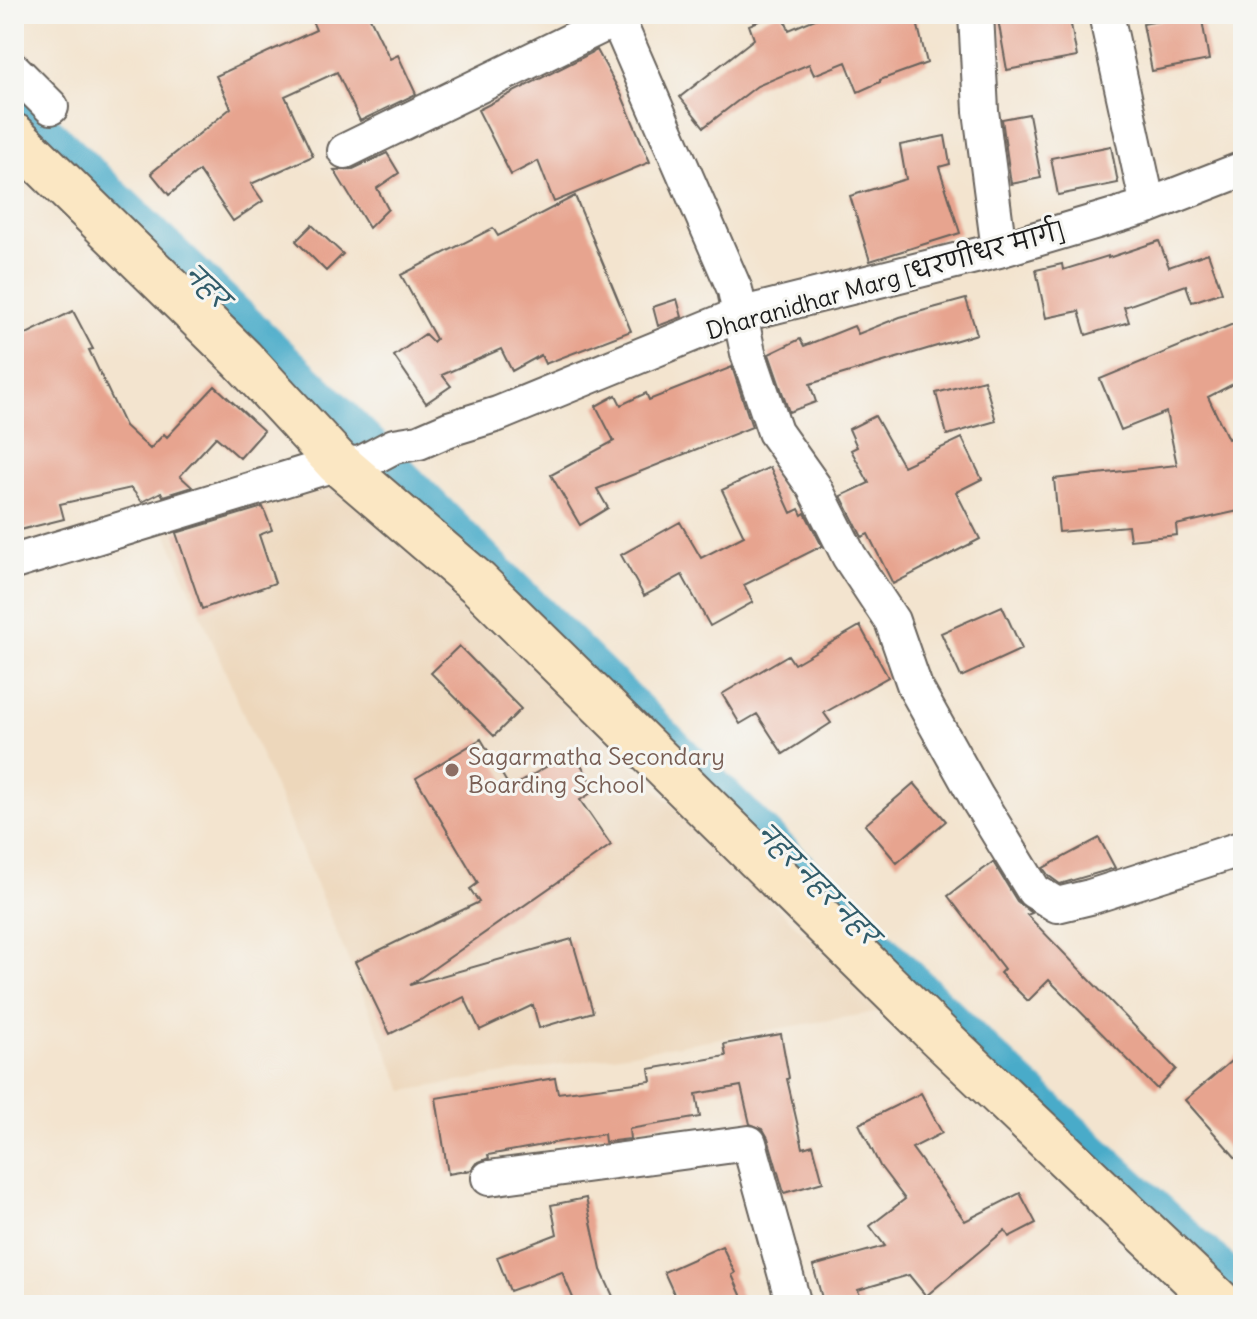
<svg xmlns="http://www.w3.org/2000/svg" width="1257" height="1319" viewBox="0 0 1257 1319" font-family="Delius,'Playpen Sans Deva',sans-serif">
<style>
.built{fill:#edd7bb}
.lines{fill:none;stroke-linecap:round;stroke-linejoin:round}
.canal{stroke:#4aabc9;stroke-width:32}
.building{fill:#e7a48f}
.street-casing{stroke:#67625b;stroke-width:38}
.secondary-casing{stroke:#67625b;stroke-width:48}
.street{stroke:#fff;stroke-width:34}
.secondary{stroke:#fbe7c3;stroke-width:44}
.education-dot{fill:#8d6e63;stroke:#f6f6f2;stroke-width:3}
.labels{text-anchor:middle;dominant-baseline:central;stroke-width:6;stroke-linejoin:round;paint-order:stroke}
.street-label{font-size:24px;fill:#1c1c1c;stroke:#f6f6f2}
.education-label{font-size:24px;fill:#785e54;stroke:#f6f6f2;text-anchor:start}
.water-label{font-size:26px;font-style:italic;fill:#315c6a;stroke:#f6f6f2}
</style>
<rect width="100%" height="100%" fill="#f6f6f2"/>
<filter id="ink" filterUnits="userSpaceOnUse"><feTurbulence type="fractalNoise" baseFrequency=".0125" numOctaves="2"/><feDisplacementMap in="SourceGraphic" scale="16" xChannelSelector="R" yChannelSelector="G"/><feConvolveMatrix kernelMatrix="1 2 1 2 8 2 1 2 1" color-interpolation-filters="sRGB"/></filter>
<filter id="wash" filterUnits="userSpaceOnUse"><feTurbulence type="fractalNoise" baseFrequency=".006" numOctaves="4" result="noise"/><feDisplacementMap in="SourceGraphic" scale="32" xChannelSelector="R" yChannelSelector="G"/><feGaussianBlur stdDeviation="1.8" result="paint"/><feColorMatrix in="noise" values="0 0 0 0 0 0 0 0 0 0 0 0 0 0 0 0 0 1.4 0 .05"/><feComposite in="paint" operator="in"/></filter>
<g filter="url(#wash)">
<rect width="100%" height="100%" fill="#f3e4cf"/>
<path class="built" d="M329,469L883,1011L404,1091L165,530Z"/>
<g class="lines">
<path class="canal" d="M14,98L329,400L506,578L981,1045L1243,1286"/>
</g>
<g id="blocks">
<path class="building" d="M309,14H368L390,59L398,55L416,94L360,121L337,72L285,96L313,156L251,184L263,201L233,221L199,171L169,195L151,173L231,108L216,76L316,30Z
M776,14H782L789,30L827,14H915L927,63L880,80V82L858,92L846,62L814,75L809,64L757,86L704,127L680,97L754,39L749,25Z
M997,14H1069L1077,57L1007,70Z
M1194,14H1201L1209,60L1152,71L1143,24Z
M597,50L622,96L650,162L554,202L538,161L511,175L478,110Z
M1029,114L1041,178L1011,184L1002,119Z
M945,136L950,164L939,167L960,233L870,261L850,196L906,179L900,145Z
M1111,146L1118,183L1058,195L1051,158Z
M387,153L399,173L377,188L388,209L369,228L334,170L353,169Z
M575,196L631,331L545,364L541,355L512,371L501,349L442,375L451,386L426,403L394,356L425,334L433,342L436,339L401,275L493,228L498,236Z
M312,225L343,254L326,271L296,241Z
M1159,241L1169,267L1208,253L1222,292L1192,302L1186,285L1124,307L1129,322L1086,335L1079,311L1046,318L1036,270L1062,264L1063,270L1108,256V258Z
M677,299L682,317L658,326L653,307Z
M966,299L977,334L810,384L816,402L789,412L769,354L800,339L804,346L854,326L858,334L900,317Z
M73,311L93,349L89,350L125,426L150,449L164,434L167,437L215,386L264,431L240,458L216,437L180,476L192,487L163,496L161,492L142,502L131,488L60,504L64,519L20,530L14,509V340Z
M1243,320V379L1208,397L1228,439L1243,433V510L1176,525L1177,535L1130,540L1128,526L1059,532L1054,479L1177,465L1166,412L1121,430L1100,379Z
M732,367L752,427L597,489L608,508L580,525L551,475L614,441L596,406L616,395L621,405L646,393L649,400Z
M984,380L996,421L947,435L936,393Z
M875,416L903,466L962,438L982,479L956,492L980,539L893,584L868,534L862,537L841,496L869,483L851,450L857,447L849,429Z
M770,467L791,513L799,509L802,515L805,513L822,546L744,585L753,602L710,626L682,575L644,596L621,555L680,522L701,558L744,536L722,490Z
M263,507L272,530L259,535L275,583L202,609L176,533Z
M1002,606L1022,649L961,677L941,633Z
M860,626L888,677L824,713L831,723L783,754L757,714L740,724L722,694L788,655L794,664Z
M459,646L521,709L494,736L431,673Z
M481,739L510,788L573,751L596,790L580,800L611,845L410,985L572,939L593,1012L539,1028L533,1005L480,1030L464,997L390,1034L355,962L479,902L470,889L478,883L416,778Z
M914,783L946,821L897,863L865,825Z
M1099,838L1115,868L1060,884L1049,876L1043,868Z
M993,862L1017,901L1032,913L1027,915L1176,1069L1157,1089L1049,980L1028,1001L1000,973L1004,969L948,896Z
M781,1034L789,1078L787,1079L803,1148L813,1145L823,1182L784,1193L768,1138L763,1129L750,1124L741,1086L696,1094L700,1117L629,1129L630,1139L605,1142L604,1134L488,1155L489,1158L476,1163L471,1170L448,1174L436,1098L555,1078L558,1093L651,1081L649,1069L726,1056L724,1044Z
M1243,1051V1166L1185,1100Z
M921,1093L942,1133L912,1148L965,1221L1020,1193L1036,1223L1009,1237L1005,1230L926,1296L909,1275L858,1290L863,1305H824L813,1266L885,1246L870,1226L905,1199L880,1166L859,1124Z
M586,1198L601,1270L617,1305H576L562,1272L510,1291L497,1257L557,1234L551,1205Z
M722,1246L735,1273L732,1275L742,1297L724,1305H679L664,1272Z"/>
</g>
</g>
<g filter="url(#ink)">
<use href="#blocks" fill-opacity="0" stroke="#67625b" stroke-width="2"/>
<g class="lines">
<defs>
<path id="street" d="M615,14L735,290L748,353L775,432L814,487L849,556L892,621L915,687L977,798L1034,891L1057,905L1090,897L1243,848
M976,14L981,111L999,250
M1106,14L1148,206
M14,70L51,107
M345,151L626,14
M14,562L338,463L360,464L394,446L419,442L449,429L498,414L739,315L999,250L1148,206L1243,169
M489,1178L749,1143L794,1305"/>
<path id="secondary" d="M14,136L242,359L338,463L478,583L939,1036L1222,1305"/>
</defs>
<use href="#street" class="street-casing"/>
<use href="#secondary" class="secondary-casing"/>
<use href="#street" class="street"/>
<use href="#secondary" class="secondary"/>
</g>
</g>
<circle class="education-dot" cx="452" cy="770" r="8"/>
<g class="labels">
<g class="street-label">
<text transform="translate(885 280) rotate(-16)">Dharanidhar Marg [धरणीधर मार्ग]</text>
</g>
<g class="education-label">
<text x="468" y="756">Sagarmatha Secondary<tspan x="468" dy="28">Boarding School</tspan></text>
</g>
<g class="water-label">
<text transform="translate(207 286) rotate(44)">नहर</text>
<text transform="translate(818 884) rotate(45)">नहर नहर नहर</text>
</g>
</g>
<rect width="1257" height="1319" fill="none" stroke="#f6f6f2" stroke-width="48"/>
</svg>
